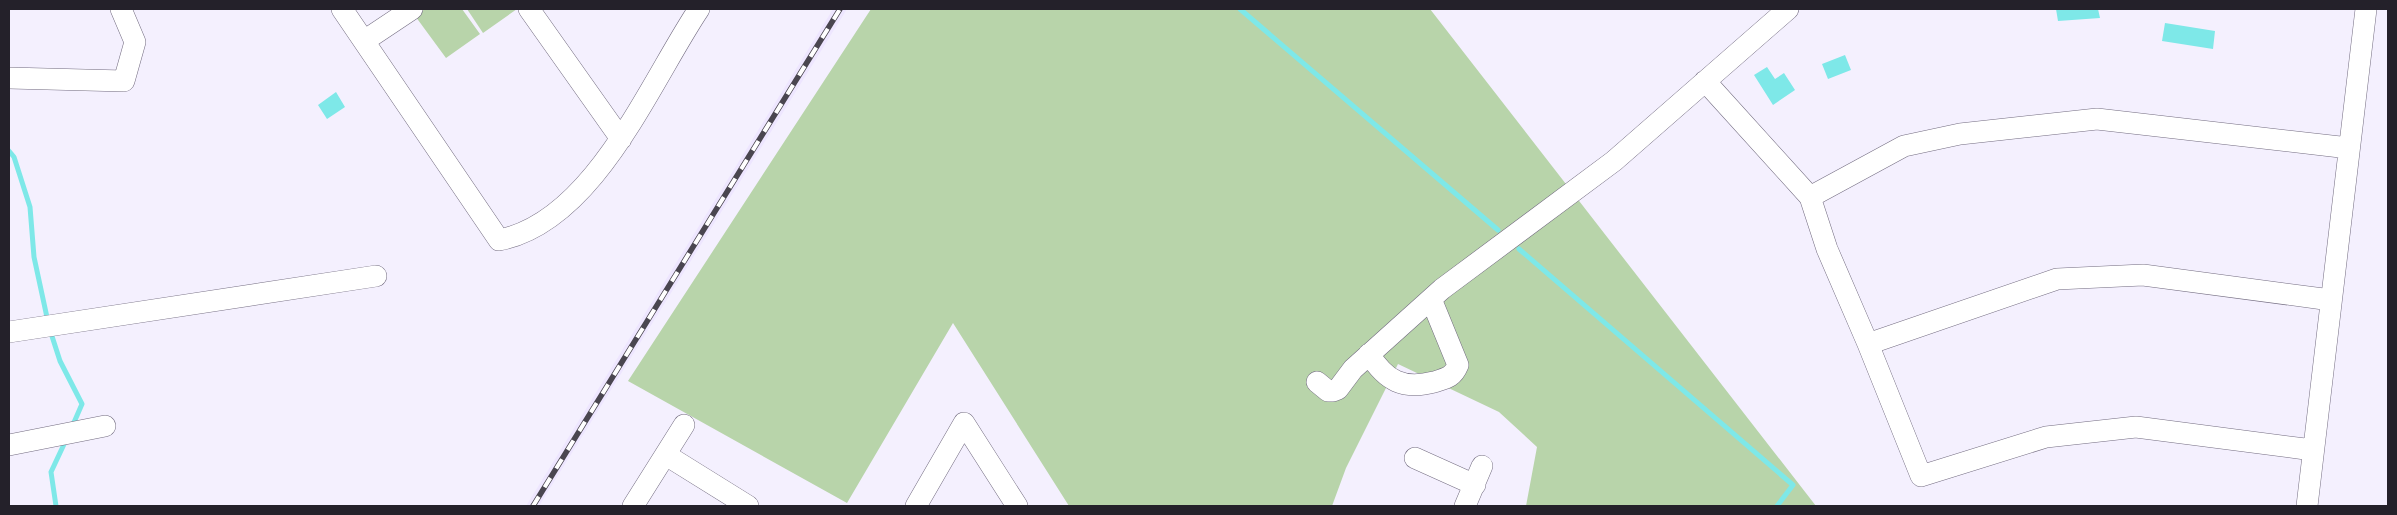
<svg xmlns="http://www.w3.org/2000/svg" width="2397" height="515" viewBox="0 0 2397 515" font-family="'Libre Baskerville',serif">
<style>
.built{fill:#eee6ff}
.green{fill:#b8d4aa}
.water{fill:#7ee8e8}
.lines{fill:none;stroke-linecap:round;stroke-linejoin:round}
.stream{stroke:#7ee8e8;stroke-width:5}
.minor-casing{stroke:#736c80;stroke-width:22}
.minor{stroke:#fff;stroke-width:21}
.rail-casing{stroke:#4a4650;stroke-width:5.5}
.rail{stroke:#fff;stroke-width:4;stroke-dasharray:11;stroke-linecap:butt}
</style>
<rect width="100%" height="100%" fill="#f4f0fe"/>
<path class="built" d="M833,9H847L539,506H526Z"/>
<path class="green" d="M410,9H462L480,34L446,58Z
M467,9H517L483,33Z
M871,9H1430L1816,506H1526L1537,447L1499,412L1398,364L1346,468L1332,506H1069L953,323L847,503L628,381Z"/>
<path class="water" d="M2056,9H2098L2100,18L2058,21Z
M2165,23L2215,31L2213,49L2162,41Z
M1845,55L1851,70L1828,79L1822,64Z
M1767,67L1775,79L1784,73L1795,90L1773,105L1754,75Z
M336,92L345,107L327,119L318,105Z"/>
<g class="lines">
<path class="stream" d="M1240,9L1498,230
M9,151L14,157L30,207L34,257L48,322
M1519,249L1793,485L1777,506
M50,330L60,361L82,404L72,427
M56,506L51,472L66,440"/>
<defs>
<path id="minor" d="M342,9L499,240C594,222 650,82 699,9
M529,9L621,139
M364,41L412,9
M9,78L124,81L135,42L121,9
M1705,81L1810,197L1827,249L1868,344L1921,476L2046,437L2136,427L2313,450
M1810,197L1904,146L1960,134L2097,119L2349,148
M9,332L376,276
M1868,344L2057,279L2143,275L2331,300
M1369,354C1386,381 1403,390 1434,382C1447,378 1453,377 1458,365L1431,299
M1317,382L1328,391H1333L1338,389L1353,369L1442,289L1614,161L1788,9
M9,445L105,426
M666,455L748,506
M1415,458L1475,485
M633,506L684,425
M916,506L964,423L1017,506
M1465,506L1482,466
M2307,506L2366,9"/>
</defs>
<use href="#minor" class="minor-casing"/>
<use href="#minor" class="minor"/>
<defs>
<path id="rail" d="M533,506L840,9"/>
</defs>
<use href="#rail" class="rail-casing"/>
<use href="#rail" class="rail"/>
</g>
<rect width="2397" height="515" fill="none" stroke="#24212a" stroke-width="20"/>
</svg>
